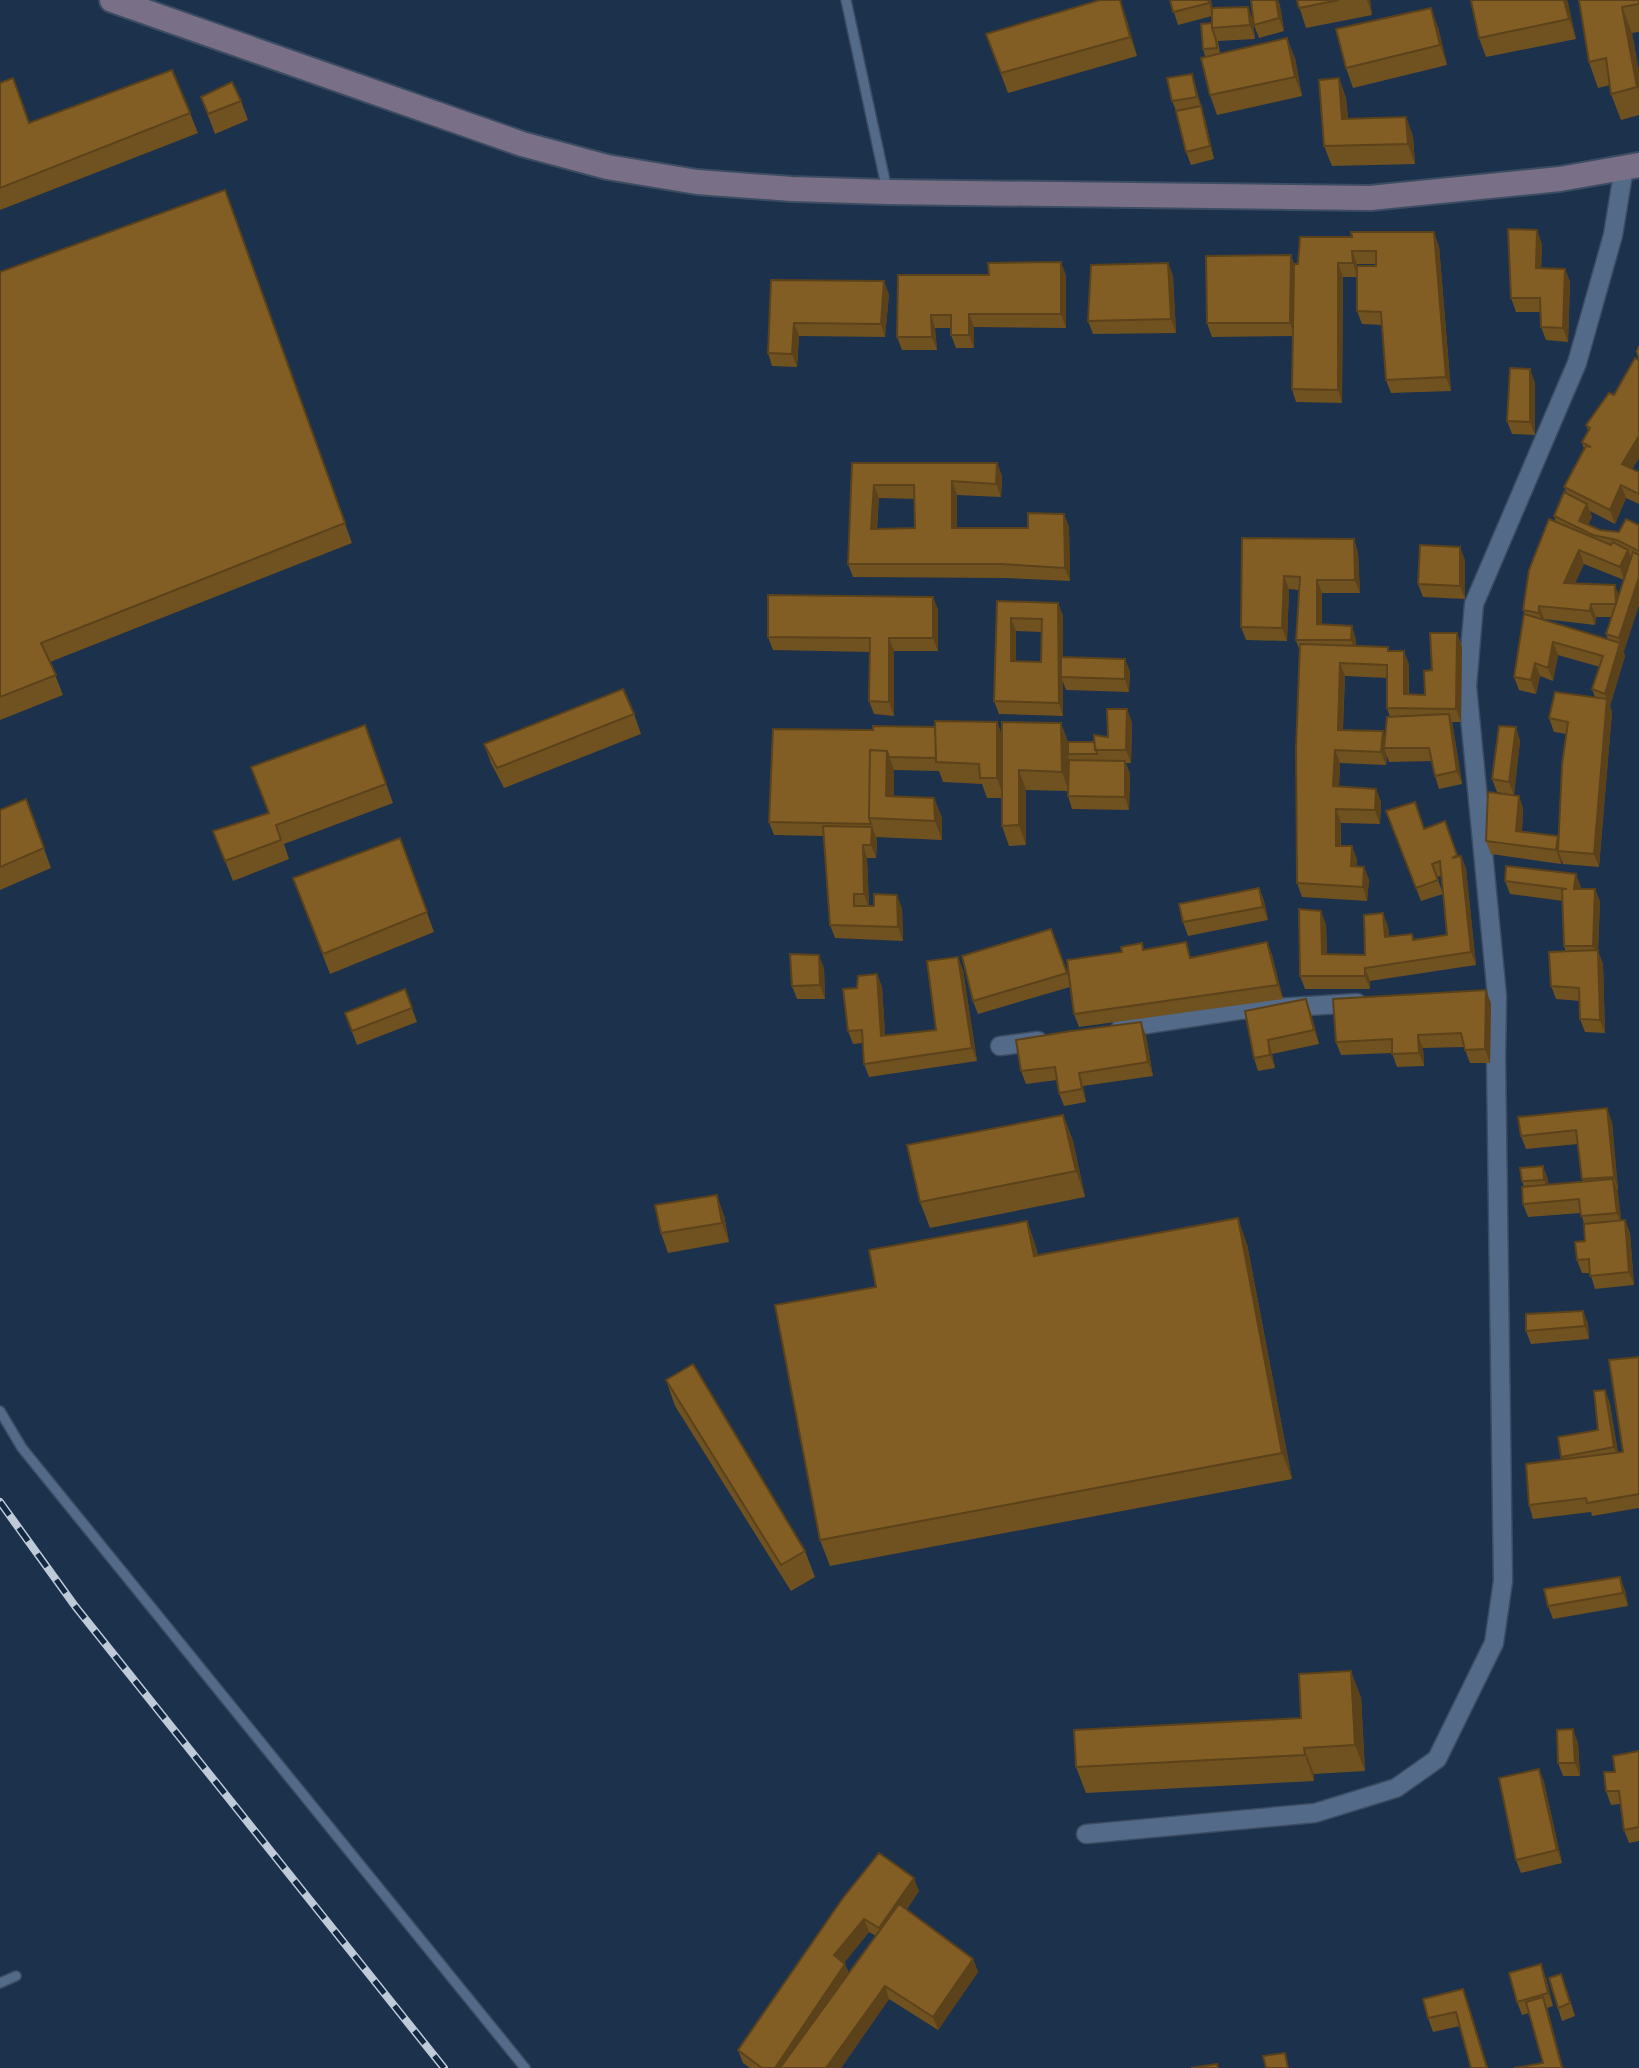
<svg xmlns="http://www.w3.org/2000/svg" width="1639" height="2068" viewBox="0 0 1639 2068" font-family="Manrope,sans-serif">
<style>
.lines{fill:none;stroke-linecap:round;stroke-linejoin:round}
.lane-casing{stroke:#3c4c62;stroke-width:12}
.street-casing{stroke:#3c4c62;stroke-width:21}
.secondary-casing{stroke:#3c4c62;stroke-width:28}
.lane{stroke:#536a89;stroke-width:9}
.street{stroke:#536a89;stroke-width:18}
.secondary{stroke:#797087;stroke-width:24}
.rail-casing{stroke:#bfcad8;stroke-width:8}
.rail{stroke:#122741;stroke-width:5;stroke-dasharray:16;stroke-linecap:butt}
.wall{fill:#705120;fill-rule:evenodd}
.shaded-wall{fill:#5b421a}
.building{fill:#825e25;stroke:#5b421a;stroke-width:2;fill-rule:evenodd}
</style>
<rect width="100%" height="100%" fill="#1c314c"/>
<g class="lines">
<defs>
<path id="lane" d="M846,0L887,190
M0,1411L22,1448L525,2068
M0,1983L16,1976"/>
<path id="street" d="M1121,1028L1239,1010L1357,1003
M1000,1046L1038,1041
M1086,1834L1315,1813L1396,1788L1437,1759L1494,1643L1503,1581L1496,1058L1497,996L1467,686L1474,604L1577,363L1613,235L1624,168"/>
<path id="secondary" d="M112,0L522,144L607,167L697,182L792,189L887,192L1370,198L1560,179L1639,165"/>
</defs>
<use href="#lane" class="lane-casing"/>
<use href="#street" class="street-casing"/>
<use href="#secondary" class="secondary-casing"/>
<use href="#lane" class="lane"/>
<use href="#street" class="street"/>
<use href="#secondary" class="secondary"/>
<defs>
<path id="rail" d="M0,1502L75,1606L444,2068"/>
</defs>
<use href="#rail" class="rail-casing"/>
<use href="#rail" class="rail"/>
</g>
<path class="wall" d="M1170,0H1211L1212,8L1253,20L1255,39L1218,41L1220,53L1295,58L1302,96L1217,115L1210,95L1211,56H1205L1203,49L1212,23V16L1178,25Z
M1251,0H1278L1280,6L1284,31L1259,38L1254,25Z
M1297,0H1370L1372,15L1306,28Z
M1474,0H1567L1576,39L1486,57L1479,38Z
M1579,0H1639V32L1632,33L1639,71V115L1621,120L1611,94L1610,85L1598,88L1589,62Z
M1125,14L1137,56L1008,93L986,34Z
M1438,27L1447,65L1353,88L1346,68Z
M1192,74L1205,119L1214,159L1191,165L1186,152L1177,113L1172,101Z
M1339,78L1346,98L1348,119L1406,117L1413,137L1415,164L1332,166L1324,146Z
M0,83L29,122L190,113L198,133L0,210Z
M201,97L241,101L248,120L215,134Z
M225,190L352,543L50,662L63,695L0,720V272Z
M1300,237L1439,246L1451,391L1391,393L1386,380L1382,325L1362,324L1357,311V277H1343L1342,403L1296,402L1292,389L1293,336L1212,337L1207,323L1291,255L1294,264H1298ZM1357,264H1376V266H1357Z
M1542,244L1541,268L1565,269L1570,282L1568,342L1546,340L1541,327V312H1516L1511,298Z
M1061,262L1066,276V328L974,327V348H956L951,335V328H935L937,350H902L897,337L989,275Z
M1168,263L1173,276L1176,333L1093,334L1088,321Z
M771,280L889,294L885,337L799,336L797,367L772,366L768,353Z
M1639,345V458L1632,469L1639,472V504L1626,498L1615,524L1590,511L1592,517L1588,525L1600,530L1619,532L1639,525V605L1623,651L1625,656L1610,706L1612,712L1599,867L1563,864L1562,860L1561,864L1491,854L1486,841L1519,796L1523,809L1522,831L1558,836L1559,840L1567,734L1554,732L1549,718L1595,697L1592,689L1600,667L1558,655L1553,681L1540,676L1536,694L1519,690L1514,677L1525,614L1523,610L1556,522L1554,516L1567,494L1564,487L1584,449L1582,442L1588,431L1586,425L1614,395L1639,360L1636,351ZM1584,564L1624,580L1619,595L1575,583ZM1596,617H1612L1606,634L1608,639L1544,620V619L1595,625Z
M1535,382V435L1512,434L1507,421Z
M852,463H997L1002,476L1001,497L957,495V528H1028L1064,514L1069,527L1070,581L1005,578L853,577L848,564ZM879,498L915,499V528L877,529Z
M1242,538L1354,539L1358,553L1360,593H1322V624L1356,639V646L1388,647L1389,651L1409,664V695H1425L1432,670L1457,633L1462,647L1461,722H1452L1453,727L1462,784L1439,789L1435,776L1432,761L1389,762L1387,756L1386,765L1340,763L1339,786L1376,789L1381,802L1380,824L1341,823V846H1352L1357,860L1356,866L1364,867L1369,880L1367,901L1302,897L1297,883L1299,649L1296,640L1299,590L1289,589L1287,641L1246,640L1241,627ZM1345,676L1387,678V708L1390,717L1385,738L1343,730Z
M1465,560V599L1423,597L1418,584Z
M933,597L938,610V651H894V716L874,714L869,701L870,652L773,650L768,637Z
M997,601L1058,603L1063,616V658L1125,659L1130,672L1129,692L1066,690L1063,682V716L999,714L994,701ZM1016,631L1042,632L1041,662L1016,661Z
M1127,709L1132,723L1131,763H1126L1130,774L1129,810L1072,809L1068,796V791L1026,790V845L1009,846L1002,826V798H987L982,784L943,782L939,771L894,770V797L934,798L942,818V840L876,837L877,840L876,858H867L869,906L902,908L903,941L835,938L830,925L824,836L774,835L769,822L935,727L997,722L1002,736L1061,723L1068,742H1094L1108,737Z
M634,714L641,734L504,788L491,763L484,744Z
M365,725L393,803L284,844L289,859L233,881L213,831L268,813Z
M1516,727L1520,741L1514,795L1497,792L1492,779Z
M26,799L51,868L0,890V810Z
M1386,811L1425,829L1445,821L1458,857L1461,856L1466,869L1476,965L1370,981V989H1305L1300,976L1326,924L1327,954L1365,955L1388,926L1389,937L1412,934L1414,939L1447,935L1441,876L1437,877L1443,894L1421,901Z
M400,838L434,932L330,974L293,878Z
M1505,881L1581,887V889H1595L1600,902L1598,951L1603,964L1605,1033L1585,1032L1580,1019V1001L1556,999L1551,986L1566,952L1564,946L1563,901L1510,894Z
M1259,888L1264,901L1268,920L1188,936L1183,922Z
M1051,929L1069,978L1144,950L1192,957L1267,942L1272,955L1283,999L1079,1027L1074,1014L1070,987L978,1014L973,1001Z
M824,968L825,999H797L792,986Z
M963,970L977,1061L869,1077L864,1064L863,1043L853,1044L848,1031L857,988L877,974L882,987L885,1035L936,1030Z
M405,989L417,1022L357,1045L345,1013Z
M1491,1003L1490,1063H1470L1464,1047L1423,1048L1424,1066L1397,1067L1392,1053L1341,1055L1336,1042Z
M1245,1011L1311,1013L1319,1044L1272,1054L1275,1068L1258,1071L1254,1058Z
M1141,1022L1146,1036L1153,1076L1083,1086L1086,1102L1064,1106L1059,1093L1057,1080L1026,1084L1021,1071Z
M1063,1115L1073,1141L1085,1197L930,1228L920,1202Z
M1612,1122L1618,1190H1617L1621,1220H1625L1630,1233L1634,1285L1595,1289L1590,1273H1582L1577,1260L1585,1241L1584,1224L1581,1213L1528,1217L1523,1204L1524,1187L1522,1181L1548,1179V1185L1583,1182L1578,1144L1526,1149L1521,1136Z
M724,1215L729,1242L668,1253L661,1233Z
M1027,1221L1036,1247L1038,1256L1247,1244L1292,1479L830,1566L820,1540L876,1287Z
M1583,1311L1588,1324L1589,1339L1531,1344L1526,1331Z
M1639,1357V1508L1592,1516L1591,1512L1533,1519L1529,1505L1562,1460L1561,1457L1598,1430L1605,1390L1610,1404L1618,1453L1623,1452Z
M666,1380L805,1551L815,1577L791,1591L675,1406Z
M1625,1590L1628,1606L1553,1619L1548,1606Z
M1361,1697L1365,1771L1314,1774V1781L1086,1793L1076,1767L1301,1718Z
M1578,1743L1580,1776H1563L1558,1763Z
M1639,1751V1841L1629,1843L1624,1830L1620,1804L1611,1805L1606,1791L1615,1772Z
M1539,1769L1544,1782L1562,1863L1521,1873L1516,1860Z
M919,1891L907,1909L973,1959L978,1972L938,2030L889,1999L841,2068H750L743,2063L738,2050L843,1898ZM869,1932L876,1936L849,1973L844,1963Z
M1546,1978L1553,2006L1547,2008L1563,2068H1514L1543,2063L1529,2013L1522,2015L1517,2002Z
M1566,1987L1575,2016L1562,2021L1558,2008Z
M1468,2003L1488,2068H1471L1460,2026L1433,2032L1428,2018Z"/>
<path class="shaded-wall" d="M1120,0L1125,14L1137,56L1130,37Z
M1208,0H1211L1213,16L1209,3Z
M1276,0H1278L1280,6L1284,31L1279,18Z
M1367,0H1370L1372,15Z
M1564,0H1567L1568,2L1576,39L1569,19Z
M1248,7L1253,20L1255,39L1250,25Z
M1622,7L1632,33L1639,71V92Z
M1431,8L1438,27L1447,65L1440,45Z
M1287,38L1295,58L1302,96L1295,77Z
M1192,74L1196,87L1202,110L1197,97Z
M1339,78L1346,98L1350,138L1342,119Z
M1201,106L1205,119L1214,159L1210,146Z
M1406,117L1413,137L1415,164L1408,144Z
M1537,230L1542,244L1541,281L1536,268Z
M1434,232L1439,246L1451,391L1446,377Z
M1352,251L1357,264L1358,277L1353,263Z
M1291,255L1295,268L1294,336L1290,323Z
M1061,262L1066,276V328L1061,314Z
M1168,263L1173,276L1176,333L1171,319Z
M1338,263L1343,277L1342,403L1338,390Z
M1565,269L1570,282L1568,342L1563,328Z
M884,281L889,294L885,337L881,324Z
M969,314L974,327V348L969,335Z
M931,315L935,328L937,350L932,337Z
M794,323L799,336L797,367L792,354Z
M1530,369L1535,382V435L1530,422Z
M1639,436V458L1627,477L1622,464Z
M997,463L1002,476L1001,497L996,484Z
M952,481L957,495V541L952,528Z
M874,485L879,498L875,542L871,529Z
M1621,485L1626,498L1615,524L1610,510Z
M1587,504L1592,517L1585,531L1579,521Z
M1064,514L1069,527L1070,581L1065,568Z
M1354,539L1358,553L1360,593L1355,580Z
M1460,547L1465,560V599L1460,586Z
M1579,550L1584,564L1569,596L1564,583Z
M1628,550L1633,563L1624,580L1620,567Z
M1284,576L1289,589L1287,641L1282,628Z
M1639,577V605L1624,652L1619,638Z
M1317,580L1322,593V637L1317,624Z
M1615,585L1620,598L1616,604Z
M933,597L938,610V651L933,638Z
M1058,603L1063,616V677H1061L1063,682V716L1059,703Z
M1591,604L1596,617L1595,625L1590,611Z
M1539,606L1544,619V626L1539,613Z
M1011,618L1016,631V675L1011,661Z
M1352,626L1356,639L1355,653L1351,640Z
M1457,633L1462,647L1461,722L1456,709Z
M889,638L894,651V716L889,702Z
M1553,642L1558,655L1553,681L1548,668Z
M1620,643L1625,656L1610,706L1612,712L1599,867L1594,854L1607,700L1605,694Z
M1404,651L1409,664L1408,708L1404,694Z
M1125,659L1130,672L1129,692L1125,679Z
M1340,663L1345,676L1342,743L1338,730Z
M1535,663L1540,676L1536,694L1531,680Z
M1127,709L1132,723L1131,763L1126,750Z
M1449,714L1453,727L1462,784L1457,771Z
M997,722L1004,742V798L997,778Z
M1061,723L1068,743L1069,791L1062,772Z
M1516,727L1520,741L1514,795L1509,782Z
M1383,731L1387,744L1384,748L1387,756L1386,765L1381,752Z
M1335,750L1340,763L1338,799L1333,786Z
M887,751L894,770V816L886,796Z
M1125,761L1130,774L1129,810L1125,797Z
M1019,770L1026,790V845L1019,825Z
M1376,789L1381,802L1380,824L1375,810Z
M1519,796L1523,809L1521,844L1516,831Z
M934,798L942,818V840L935,821Z
M1336,809L1341,823L1340,859L1336,846Z
M872,827L877,840L876,858L871,845Z
M1558,836L1562,849L1558,851L1562,860L1561,864L1556,850Z
M863,845L867,858L869,908L864,894Z
M1352,846L1357,860L1356,879L1351,866Z
M1461,856L1466,869L1476,965L1471,952Z
M1364,867L1369,880L1367,901L1363,887Z
M1576,874L1581,887L1579,903L1574,889Z
M1259,888L1264,901L1268,920L1263,907Z
M1595,889L1600,902L1598,951L1603,964L1605,1033L1600,1020L1598,959L1593,946Z
M897,895L902,908L903,941L898,927Z
M1321,911L1326,924L1327,967L1322,954Z
M1383,913L1388,926L1390,950L1385,937Z
M1267,942L1272,955L1283,999L1278,985Z
M819,955L824,968L825,999L820,985Z
M958,957L963,970L977,1061L972,1048Z
M1365,968L1370,981V989L1365,976Z
M877,974L882,987L886,1049L881,1036Z
M1486,990L1491,1003L1490,1063L1485,1049Z
M1306,999L1311,1013L1319,1044L1314,1030Z
M1141,1022L1146,1036L1153,1076L1148,1062Z
M1418,1035L1423,1048L1424,1066L1419,1053Z
M1268,1040L1272,1054L1275,1068L1270,1055Z
M1079,1073L1083,1086L1086,1102L1082,1089Z
M1607,1108L1612,1122L1618,1190L1614,1177Z
M1063,1115L1073,1141L1085,1197L1076,1171Z
M1543,1166L1548,1179L1549,1193L1544,1180Z
M1613,1179L1618,1192L1622,1226L1617,1213Z
M717,1195L724,1215L729,1242L722,1223Z
M1238,1218L1247,1244L1292,1479L1282,1453Z
M1625,1220L1630,1233L1634,1285L1629,1272Z
M1027,1221L1036,1247L1043,1282L1034,1256Z
M1583,1311L1588,1324L1589,1339L1585,1326Z
M1605,1390L1610,1404L1619,1460L1614,1447Z
M1620,1577L1625,1590L1628,1606L1623,1593Z
M1351,1671L1361,1697L1365,1771L1355,1745Z
M1573,1729L1578,1743L1580,1776L1575,1763Z
M1304,1748L1314,1774V1781L1305,1755Z
M1539,1769L1544,1782L1562,1863L1557,1850Z
M914,1878L919,1891L884,1941L879,1928Z
M864,1919L869,1932L839,1969L834,1955Z
M973,1959L978,1972L938,2030L933,2017Z
M845,1964L850,1977L789,2068H775Z
M1541,1964L1546,1978L1553,2006L1548,1993Z
M885,1986L889,1999L841,2068H826Z
M1463,1989L1468,2003L1488,2068H1487Z
M1543,1997L1548,2010L1563,2068H1562Z"/>
<path class="building" d="M1100,0H1120L1130,37L1001,73L986,34Z
M1170,0H1208L1209,3L1173,12Z
M1251,0H1276L1279,18L1254,25Z
M1297,0H1339L1299,8Z
M1474,0H1564L1569,19L1479,38L1471,1Z
M1579,0H1639V4L1622,7L1637,87L1611,94L1606,58L1589,62Z
M1248,7L1250,25L1212,28V8Z
M1431,8L1440,45L1346,68L1336,29Z
M1212,23V28L1216,40L1217,48L1203,49L1201,24Z
M1287,38L1295,77L1210,95L1201,58Z
M172,70L190,113L0,188V83L13,78L29,123Z
M1192,74L1197,97L1172,101L1167,78Z
M1339,78L1342,119L1406,117L1408,144L1324,146L1319,80Z
M232,82L241,101L208,114L201,97Z
M1201,106L1210,146L1186,152L1176,111Z
M225,190L345,523L41,643L56,675L0,697V272Z
M1508,229L1537,230L1536,268L1565,269L1563,328L1541,327L1540,298H1511Z
M1351,232H1434L1446,377L1386,380L1381,312L1357,311V266H1376V251H1352L1353,263H1338V390L1292,389L1294,264H1298L1300,237H1352Z
M1291,255L1290,323H1207L1206,256Z
M1061,262V314H969V335H951V315H931L932,337H897L898,275H989L988,263Z
M1168,263L1171,319L1088,321L1091,265Z
M771,280L884,281L881,324L794,323L792,354L768,353Z
M1635,358L1639,360V436L1622,464L1639,472V494L1621,485L1610,510L1564,487L1586,446L1591,447L1582,442L1590,428L1586,425L1609,393L1614,395Z
M1510,368L1530,369V422L1507,421Z
M852,463H997L996,484L952,481V528H1028V513L1064,514L1065,568L1000,564H848ZM874,485H914L915,528L871,529Z
M1564,492L1587,504L1579,521L1600,530L1619,532L1626,519L1639,525V551L1617,540L1593,535L1554,516Z
M1549,519L1611,545L1613,542L1628,550L1620,567L1579,550L1564,583L1615,585L1616,604H1591L1590,611L1539,606V613L1523,610L1529,570Z
M1242,538L1354,539L1355,580H1317V624L1352,626L1351,640H1296L1300,577L1284,576L1282,628L1241,627Z
M1420,545L1460,547V586L1418,584Z
M1633,552L1639,555V577L1619,638L1606,634Z
M768,595L933,597V638H889V702L869,701L870,638L768,637Z
M997,601L1058,603L1059,703L994,701ZM1011,618L1042,619L1041,662L1011,661Z
M1524,614L1620,643L1605,694L1592,689L1603,656L1553,642L1548,668L1535,663L1531,680L1514,677Z
M1430,633H1457L1456,709L1387,708V665L1340,663L1338,730L1383,731L1381,752L1335,750L1333,786L1376,789L1375,810L1336,809V846H1352L1351,866L1364,867L1363,887L1297,883L1296,748L1300,644L1388,647V651H1404V694L1425,695L1424,671L1432,670Z
M1061,657L1125,659V679L1061,677Z
M623,689L634,714L497,768L484,744Z
M1555,692L1607,699L1594,854L1558,851L1562,765L1568,722L1549,718Z
M1107,709H1127L1126,750H1095L1094,735L1108,737Z
M1449,714L1457,771L1435,776L1429,748H1384L1387,717Z
M935,721L997,722V778H980L979,764L936,762Z
M1002,722L1061,723L1062,772L1019,770V825L1002,826Z
M365,725L386,784L276,825L281,840L225,861L213,831L269,813L251,767Z
M873,726L935,727L936,758L889,757L887,751L870,750L869,818L871,824L769,822L773,729L873,730Z
M1499,726L1516,727L1509,782L1492,779Z
M1068,742H1094L1097,754H1068Z
M870,750L887,751L886,796L934,798L935,821L869,818Z
M1069,760L1125,761V797L1068,796Z
M1488,792L1519,796L1516,831L1558,836L1556,850L1486,841Z
M26,799L44,848L0,867V810Z
M1415,802L1424,829L1445,821L1457,855L1452,858L1461,856L1471,952L1365,968V976H1300L1299,909L1321,911L1322,954L1365,955L1364,915L1383,913L1385,937L1412,934L1413,940L1447,935L1440,861L1432,864L1438,880L1416,888L1386,811Z
M823,826L872,827L871,845H863L864,894H854V906H874V894L897,895L898,927L830,925Z
M400,838L427,912L323,954L293,878Z
M1506,866L1576,874L1574,889H1595L1593,946H1564L1562,889H1567L1505,881Z
M1259,888L1263,907L1183,922L1179,904Z
M1051,929L1067,973L973,1001L962,956Z
M1186,942L1190,958L1267,942L1278,985L1074,1014L1067,960L1122,952L1121,947L1142,943L1143,950Z
M1598,950L1600,1020L1580,1019L1579,988L1551,986L1549,952Z
M790,954L819,955L820,985L792,986Z
M958,957L972,1048L864,1064L862,1030L848,1031L843,989L857,988L858,976L877,974L881,1036L936,1030L927,961Z
M405,989L412,1008L352,1031L345,1013Z
M1486,990L1485,1049L1465,1050L1461,1033L1418,1035L1419,1053L1392,1054V1039L1336,1042L1333,999Z
M1306,999L1314,1030L1268,1040L1270,1055L1254,1058L1245,1011Z
M1141,1022L1148,1062L1079,1073L1082,1089L1059,1093L1055,1067L1021,1071L1016,1040L1071,1031Z
M1607,1108L1614,1177L1582,1179L1576,1130L1521,1136L1518,1117Z
M1063,1115L1076,1171L920,1202L907,1145Z
M1543,1166L1544,1180L1522,1181L1520,1168Z
M1613,1179L1617,1213L1581,1216L1579,1199L1523,1204L1522,1187Z
M717,1195L722,1223L661,1233L655,1205Z
M1238,1218L1282,1453L820,1540L775,1305L876,1287L869,1250L1027,1221L1034,1256Z
M1625,1220L1629,1272L1590,1276L1589,1259L1577,1260L1575,1242L1585,1241L1584,1224Z
M1583,1311L1585,1326L1526,1331V1314Z
M1639,1357V1494L1587,1503L1586,1498L1529,1505L1526,1464L1623,1452L1609,1360Z
M693,1364L805,1551L781,1565L666,1380Z
M1605,1390L1614,1447L1561,1457L1558,1437L1598,1430L1594,1391Z
M1620,1577L1623,1593L1548,1606L1544,1589Z
M1351,1671L1355,1745L1304,1748L1305,1755L1076,1767L1074,1730L1301,1718L1299,1674Z
M1573,1729L1575,1763H1558L1557,1730Z
M1639,1751V1827L1624,1830L1619,1791H1606L1604,1772H1615L1613,1756Z
M1539,1769L1557,1850L1516,1860L1499,1778Z
M879,1853L914,1878L879,1928L864,1919L834,1955L845,1964L775,2068H762L738,2050L843,1898Z
M899,1904L973,1959L933,2017L885,1986L826,2068H780Z
M1541,1964L1548,1993L1517,2002L1509,1973Z
M1561,1974L1570,2003L1558,2008L1549,1978Z
M1463,1989L1487,2068H1471L1456,2012L1428,2018L1423,1999Z
M1543,1997L1562,2068H1514L1543,2063L1526,2002Z
M1285,2053L1288,2068H1266L1263,2056Z
M1217,2064L1218,2068H1191Z"/>
</svg>
